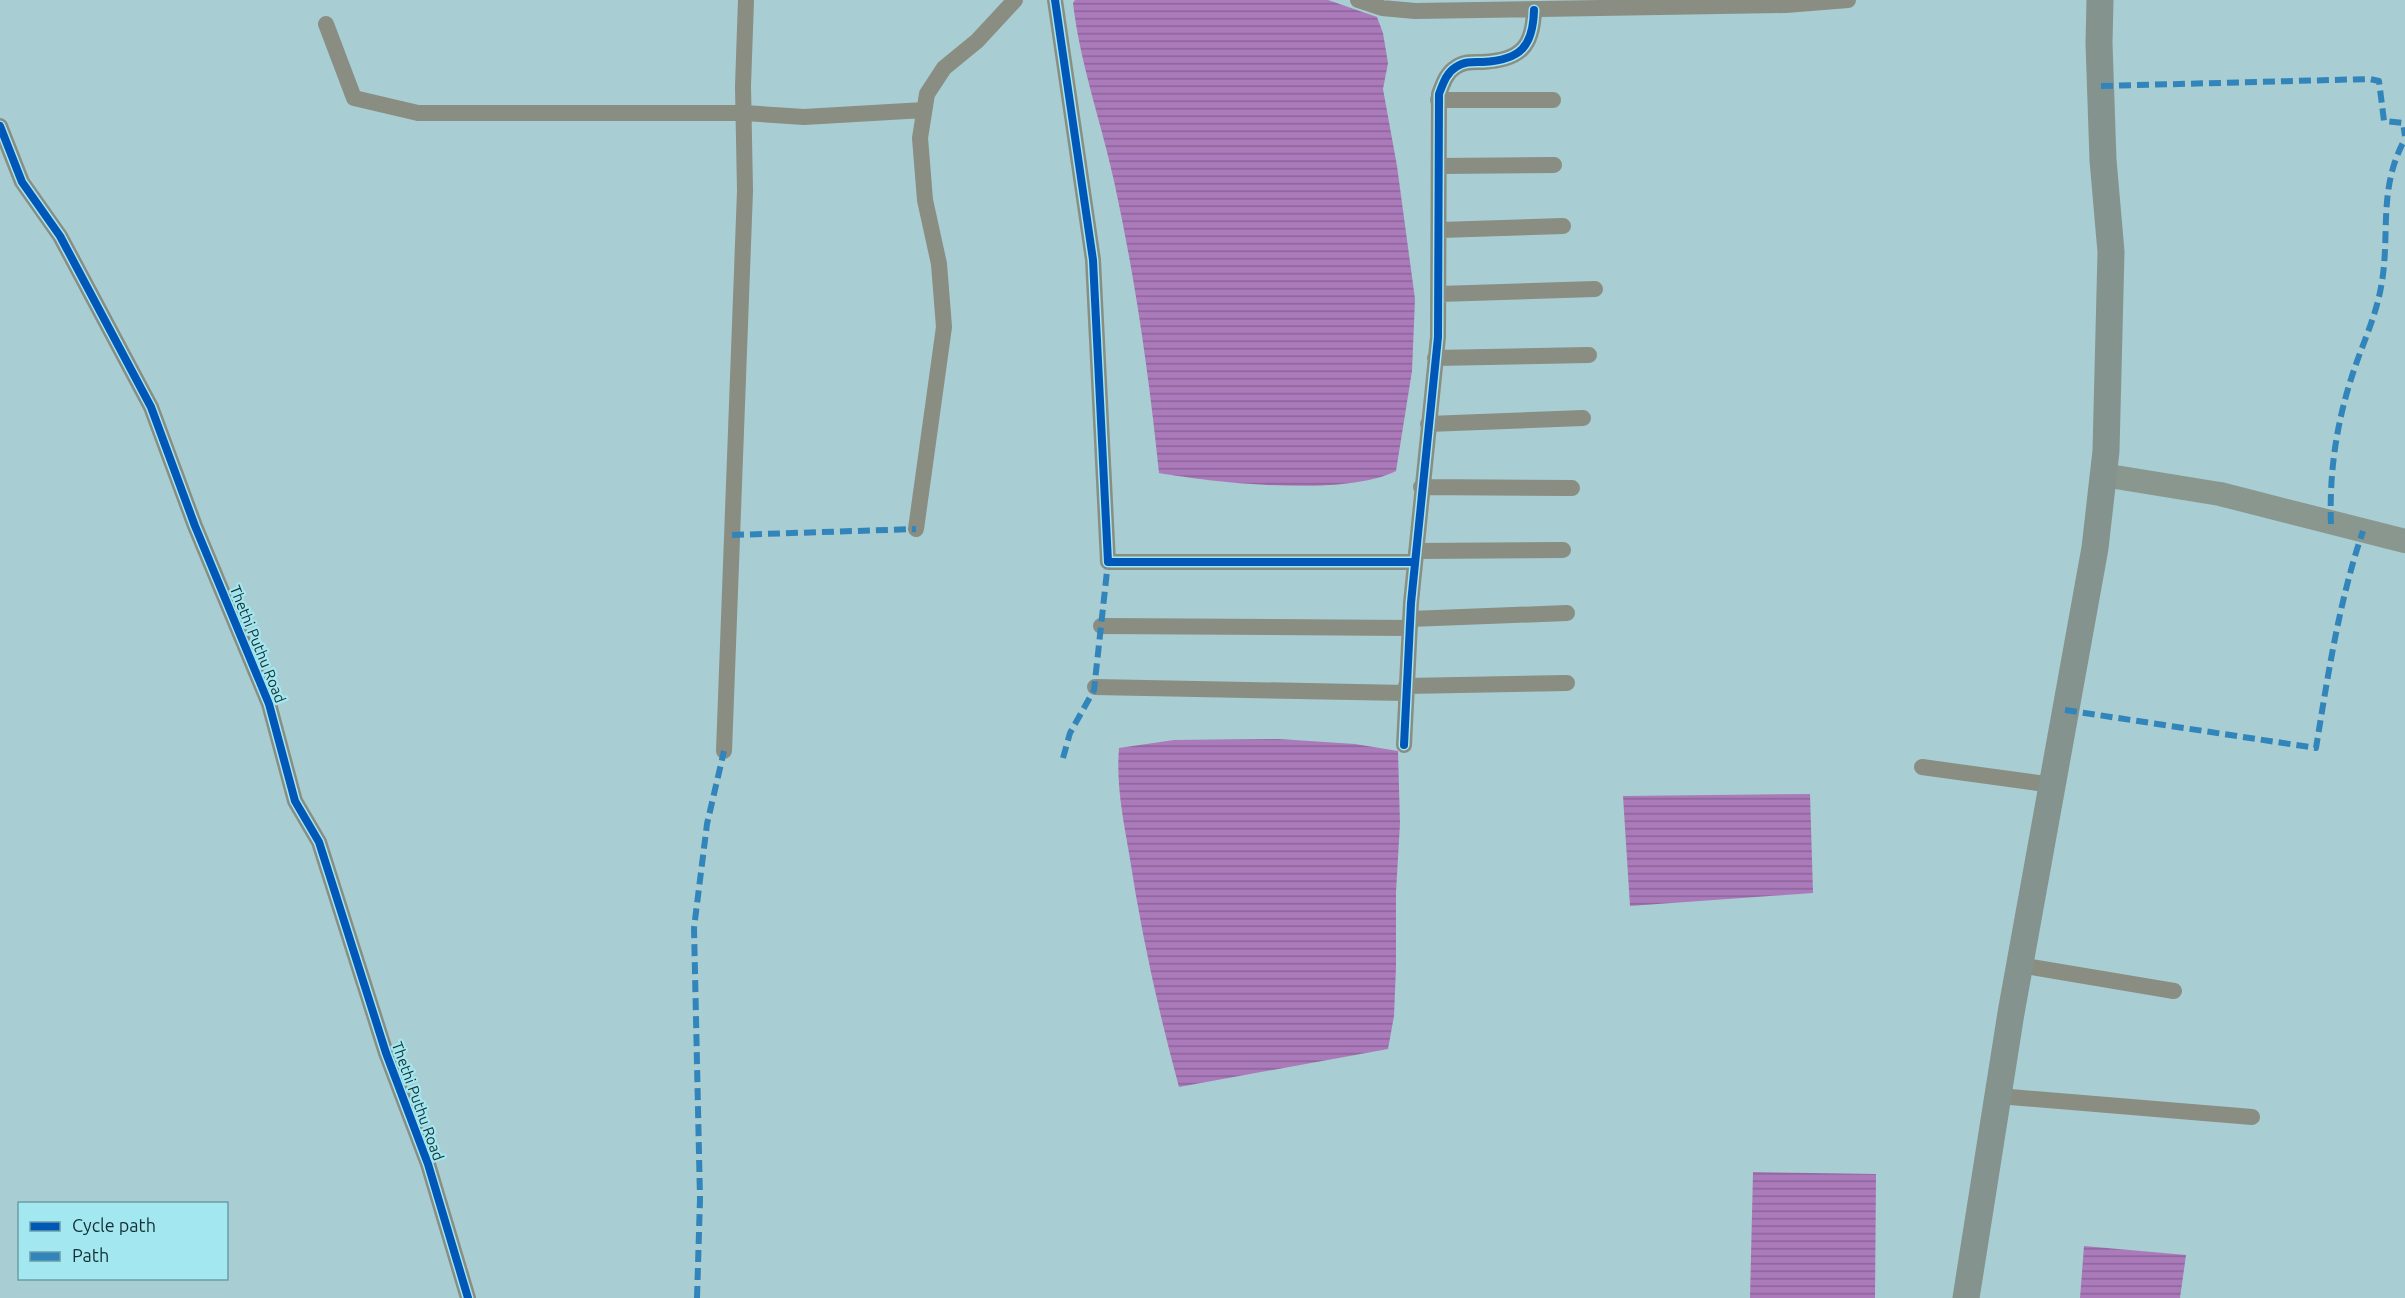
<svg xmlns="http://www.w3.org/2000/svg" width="2405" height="1298" viewBox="0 0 2405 1298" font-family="Ubuntu,sans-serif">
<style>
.water{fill:url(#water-rules)}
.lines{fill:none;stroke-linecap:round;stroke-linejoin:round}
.street{stroke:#898d82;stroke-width:16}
.secondary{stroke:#89978e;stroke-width:24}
.primary{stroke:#85938e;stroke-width:27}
.quiet{stroke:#3285bb;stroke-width:6;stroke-dasharray:12 6;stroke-linecap:butt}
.cycleway-casing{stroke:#a3e7f0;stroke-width:11}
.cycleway{stroke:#0057b8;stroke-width:8}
.labels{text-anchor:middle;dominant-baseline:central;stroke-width:4.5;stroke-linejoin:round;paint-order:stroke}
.street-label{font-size:15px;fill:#143034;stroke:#a3e7f0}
</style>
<defs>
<pattern id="water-rules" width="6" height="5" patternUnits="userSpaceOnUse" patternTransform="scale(1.5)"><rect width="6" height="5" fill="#ab7aba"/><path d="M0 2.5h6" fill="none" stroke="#8a6498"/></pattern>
</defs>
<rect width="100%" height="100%" fill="#a8cdd2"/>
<path class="water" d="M1075,0H1328L1377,17L1383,33L1388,63L1383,89L1397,166L1415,299L1412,371L1396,471C1345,497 1217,483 1159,473C1149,375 1135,277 1114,181C1101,121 1080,64 1073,3Z
M1279,739L1355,744L1398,751L1400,823L1396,892V966L1394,1016L1388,1049L1179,1087C1158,1010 1141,932 1129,853C1123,818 1116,784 1119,748L1174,740Z
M1810,794L1813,893L1630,906L1623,796Z
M1753,1172L1876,1174L1875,1298H1750Z
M2084,1246L2186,1255L2180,1298H2080Z"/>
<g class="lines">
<path class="street" d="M1055,0L1093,260L1108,562H1415
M1358,0L1382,8L1415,11L1786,5L1848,0
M326,24L354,98L418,113H744L804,117L924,110
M1438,100H1553
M0,126L22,182L60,236L151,407L195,526L269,704L295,801L319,842L386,1053L428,1164L468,1298
M1439,166L1554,165
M1440,230L1563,226
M1439,294L1595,289
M1435,358L1589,355
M1428,424L1583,418
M1421,487L1572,488
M916,529L944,327L939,264L925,200L920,138L927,94L944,68L977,41L1015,0
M1416,551L1563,550
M1410,619L1567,613
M1101,626L1409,628
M1406,686L1567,683
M1095,687L1406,693
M1404,745L1411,603L1438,337L1439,94C1443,84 1446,73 1456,67C1464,61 1474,62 1483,62C1521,60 1533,46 1534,10
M724,751L745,191L743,86L746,0
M1922,767L2053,785
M2020,965L2174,991
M1998,1096L2252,1117"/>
<path class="secondary" d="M2103,475L2220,494L2405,541"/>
<path class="primary" d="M1966,1298L2011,1013L2095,548L2106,451L2111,252L2103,160L2099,43L2100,0"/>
<path class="quiet" d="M2101,86L2370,79L2379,81L2384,121L2403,123L2405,136
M2331,524C2329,471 2337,420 2354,370C2363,343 2376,316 2381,287C2391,235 2377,190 2405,139
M732,535L916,529
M2065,710L2316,748C2328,675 2339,601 2363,531
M1063,758L1070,733L1094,690L1108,562
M697,1298L700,1199L694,928L707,824L724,751"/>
<defs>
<path id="cycleway" d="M1055,0L1093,260L1108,562H1415
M0,126L22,182L60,236L151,407L195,526L269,704L295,801L319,842L386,1053L428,1164L468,1298
M1404,745L1411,603L1438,337L1439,94C1443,84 1446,73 1456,67C1464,61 1474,62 1483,62C1521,60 1533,46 1534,10"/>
</defs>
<use href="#cycleway" class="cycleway-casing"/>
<use href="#cycleway" class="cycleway"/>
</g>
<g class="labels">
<g class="street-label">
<text transform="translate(258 644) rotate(68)">Thethi Puthu Road</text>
<text transform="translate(418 1101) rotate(70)">Thethi Puthu Road</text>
</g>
</g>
<rect x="18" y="1202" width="210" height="78" fill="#a3e7f0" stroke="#6a9ea5" stroke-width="1.5"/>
<rect x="30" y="1222" width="30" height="9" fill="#0057b8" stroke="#6a9ea5" stroke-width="1.5"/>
<text x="72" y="1232" font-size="18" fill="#143034">Cycle path</text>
<rect x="30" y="1252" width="30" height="9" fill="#3285bb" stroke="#6a9ea5" stroke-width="1.5"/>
<text x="72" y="1262" font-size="18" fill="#143034">Path</text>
</svg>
